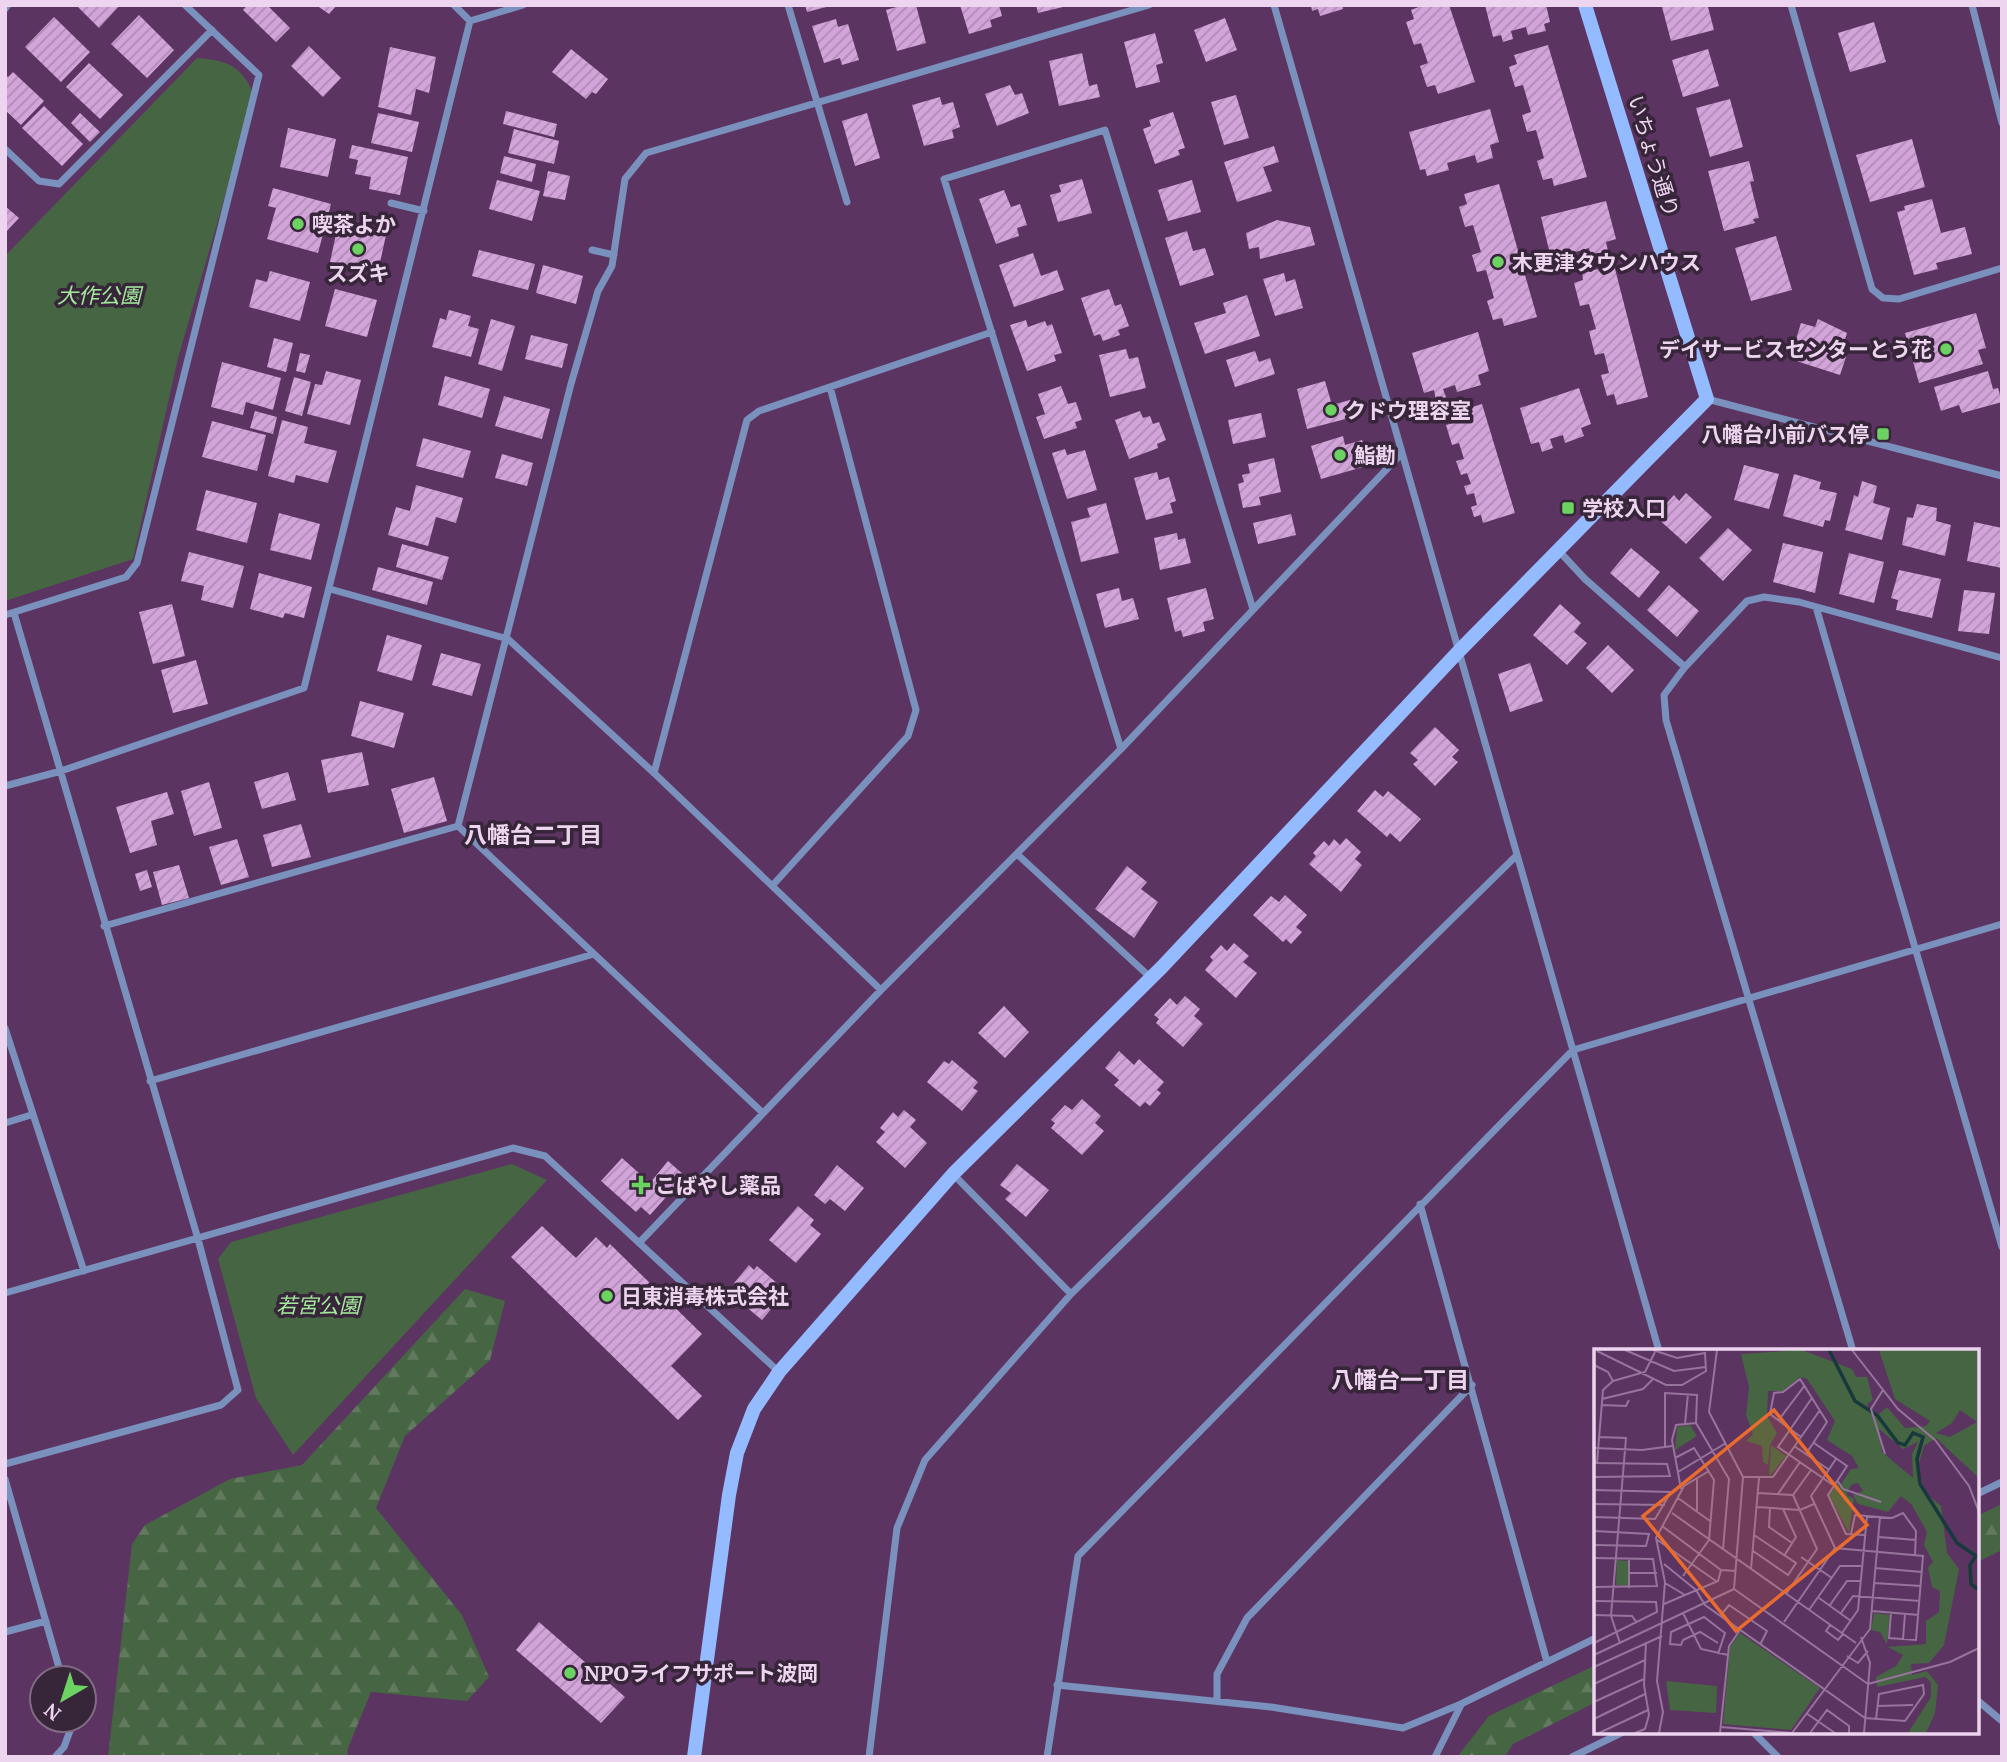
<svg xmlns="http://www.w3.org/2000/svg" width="2007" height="1762" viewBox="0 0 2007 1762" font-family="'PT Serif','Noto Sans JP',serif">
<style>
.forest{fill:url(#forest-firs)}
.park{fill:#466543}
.building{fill:url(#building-hatch)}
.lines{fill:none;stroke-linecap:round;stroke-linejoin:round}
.street{stroke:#7991bc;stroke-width:7}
.secondary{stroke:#94baff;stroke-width:14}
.poi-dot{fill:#6cd362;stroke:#37253a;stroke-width:2.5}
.labels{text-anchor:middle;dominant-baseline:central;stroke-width:7;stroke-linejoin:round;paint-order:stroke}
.street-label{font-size:21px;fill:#edd5f0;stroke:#37253a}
.poi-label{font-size:21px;font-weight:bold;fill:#edd5f0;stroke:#37253a;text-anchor:start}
.park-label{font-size:21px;font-style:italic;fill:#a3ea9b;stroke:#37253a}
.neighbourhood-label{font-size:23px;font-weight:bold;fill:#edd5f0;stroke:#37253a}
.inset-river{fill:none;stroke:#18393c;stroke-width:3.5}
.inset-road{fill:none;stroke:#96749b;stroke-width:2}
.view{fill:#e96c2e;fill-opacity:0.15;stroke:#e96c2e;stroke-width:3.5}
.inset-edge{fill:none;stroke:#edd5f0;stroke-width:3.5}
</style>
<defs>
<pattern id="forest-firs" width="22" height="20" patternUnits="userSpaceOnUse" patternTransform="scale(1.75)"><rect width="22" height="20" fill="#466543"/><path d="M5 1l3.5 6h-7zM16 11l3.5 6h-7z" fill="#617a5e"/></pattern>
<pattern id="building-hatch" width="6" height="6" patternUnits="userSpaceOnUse" patternTransform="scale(1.75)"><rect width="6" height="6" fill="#d2a4d9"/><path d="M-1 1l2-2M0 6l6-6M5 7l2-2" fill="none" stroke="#af8bb5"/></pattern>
</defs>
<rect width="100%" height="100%" fill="#5c3462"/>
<path class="forest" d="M465,1289L505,1301L490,1360L405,1436L376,1508L462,1615L489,1677L467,1701L371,1692L348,1748L347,1757H108L132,1544L145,1525L230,1479L302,1465Z
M2002,1504V1550L1977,1562V1516Z
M1596,1665V1702L1513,1744L1505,1757H1457L1489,1716Z"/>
<path class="park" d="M197,58C227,60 243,66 254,96L178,358L133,559L5,601V256Z
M512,1164L547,1180L293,1455L256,1398L218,1259L231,1242Z"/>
<path class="building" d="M76,5H120L99,28Z
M247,5H267L290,28L276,42L243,10Z
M316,5H337L329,14Z
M805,5H830V6L807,12Z
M903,5H916L926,43L897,51L886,10Z
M960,5H999L1002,16L990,20L992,27L969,34Z
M1036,5H1067V6L1038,13Z
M1311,5H1342L1343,9L1320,16L1318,9L1312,11Z
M1424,5H1449L1475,82L1438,94L1435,85L1427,87L1420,66L1428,63L1421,43L1414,45L1406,22L1414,19L1411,10Z
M1485,5H1546L1550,22L1544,24L1546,31L1528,35L1526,27L1511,31L1513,39L1503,42L1501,35L1493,37Z
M1668,5L1708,7L1714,30L1671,41L1662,7Z
M139,15L174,50L147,78L111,44Z
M54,17L90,52L61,82L25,47Z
M1225,18L1237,50L1206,62L1194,30Z
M836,19L838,27L848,24L859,60L842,65L840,58L824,63L812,26Z
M1874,22L1886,62L1850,72L1838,33Z
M1155,33L1163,63L1156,65L1160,82L1136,88L1124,42Z
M1548,45L1587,177L1554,186L1552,178L1543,180L1537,161L1544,158L1536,130L1527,132L1522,115L1531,112L1523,85L1515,87L1509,67L1517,64L1514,55Z
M309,46L341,78L323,97L291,66Z
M390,47L436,57L429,93L416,89L411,115L378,107Z
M571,49L608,79L596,94L592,92L586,99L552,72Z
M1708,49L1719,86L1683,97L1672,60Z
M1082,53L1089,86L1097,84L1100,97L1059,106L1049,61Z
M89,63L123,95L100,119L66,87Z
M13,72L44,101L21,125L5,110V74L8,77Z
M1010,85L1015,95L1022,93L1029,113L997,126L985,94Z
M1236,95L1249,138L1224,145L1211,102Z
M940,97L942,105L953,102L960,127L952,130L954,138L924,146L912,105Z
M1730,99L1743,147L1710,157L1696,108Z
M44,106L83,144L62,166L22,128Z
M1490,109L1499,142L1490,145L1493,158L1477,163L1475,155L1447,163L1449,170L1427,176L1425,169L1420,170L1409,132Z
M506,111L557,124L554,137L503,124Z
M1173,112L1185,148L1178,150L1180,155L1155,164L1143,129L1151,126L1149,120Z
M80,113L100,132L90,142L71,123Z
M378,113L419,122L412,152L371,143Z
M867,113L880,158L855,166L842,121Z
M288,128L336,139L328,177L280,167Z
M514,129L559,141L554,164L508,153Z
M1912,139L1925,187L1870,202L1856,155Z
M352,145L408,157L400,195L369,189L371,177L355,174L358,160L349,158Z
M1274,146L1279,162L1263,167L1272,191L1237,202L1224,162Z
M504,156L536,164L532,182L500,173Z
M1749,161L1754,181L1750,182L1759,218L1753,219L1755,223L1724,231L1708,171Z
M548,171L570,176L565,200L543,196Z
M1082,179L1092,213L1058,222L1050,195L1061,192L1059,185Z
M497,180L540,191L532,221L489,209Z
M1192,180L1201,212L1168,221L1158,190Z
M1499,184L1537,317L1504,326L1502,318L1493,320L1487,301L1494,298L1486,270L1477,272L1472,255L1481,252L1473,225L1465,227L1459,207L1467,204L1464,194Z
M273,188L331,204L318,253L267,239L276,208L268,206Z
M1004,190L1011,207L1020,204L1027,225L1017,228L1019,236L996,244L979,199Z
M1932,199L1941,233L1965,227L1972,254L1936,263L1938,269L1914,275L1897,212L1905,210L1904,206Z
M1606,201L1616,239L1606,242L1608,251L1590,255L1589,248L1572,253L1574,262L1564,264L1562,255L1551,258L1541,217Z
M5,206L19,218L5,233Z
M1277,220L1310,227L1315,245L1260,259L1259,247L1249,249L1246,233Z
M338,225L386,235L378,272L330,262Z
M1187,231L1193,251L1205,248L1214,275L1180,286L1165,238Z
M1776,236L1792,290L1751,301L1735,248Z
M479,250L535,264L528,290L472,276Z
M1033,253L1041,276L1057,270L1064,290L1014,307L999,265Z
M543,265L583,276L576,304L536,293Z
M1614,265L1648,397L1617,405L1614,394L1607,396L1601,375L1609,373L1604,353L1595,355L1589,331L1596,329L1589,304L1580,306L1574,283L1583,280L1582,273Z
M270,271L310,282L300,321L249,307L256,279L267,282Z
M1284,273L1286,282L1295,279L1303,308L1275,316L1263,279Z
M335,289L377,300L367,337L325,326Z
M1109,289L1115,306L1121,304L1129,326L1118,330L1120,335L1103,341L1100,334L1094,336L1081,298Z
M1247,295L1260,336L1205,354L1194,323L1226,313L1223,303Z
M449,310L471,316L468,326L479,329L471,357L432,347L440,318L446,320Z
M1976,313L1986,348L1978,350L1983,364L1919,383L1905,333Z
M491,319L515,326L502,371L478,364Z
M1818,319L1847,333L1844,343L1850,345L1840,375L1790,359L1801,323L1815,327Z
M1026,320L1028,327L1045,321L1047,326L1052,324L1062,353L1054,355L1056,361L1027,371L1010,325Z
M1478,332L1489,371L1478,375L1481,385L1457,392L1455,385L1443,389L1446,397L1436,400L1434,390L1424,393L1412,353Z
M531,335L568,344L562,368L525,359Z
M274,338L293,343L286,372L267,367Z
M1126,349L1129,359L1138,357L1146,388L1110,397L1099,355Z
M1255,351L1259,362L1270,358L1275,374L1235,387L1226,360Z
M300,353L310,355L305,373L296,371Z
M222,362L281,378L273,410L246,402L243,415L211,407Z
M326,371L361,380L350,425L307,414L315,384L322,385Z
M1988,371L1993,389L1998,388L2002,402L1962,413L1959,405L1941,411L1934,387Z
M445,376L490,389L482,418L438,405Z
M294,377L311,382L302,416L285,411Z
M1325,381L1332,405L1357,398L1361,415L1307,429L1297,389Z
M1061,386L1068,404L1076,402L1082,420L1075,422L1077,428L1044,439L1036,417L1045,414L1038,394Z
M1579,388L1591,424L1581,428L1584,436L1565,443L1563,435L1550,439L1553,448L1542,452L1539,442L1531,444L1520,408Z
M504,396L550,409L542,439L495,426Z
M1482,404L1515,513L1483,523L1481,515L1474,517L1471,507L1477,505L1474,493L1467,495L1464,486L1471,484L1467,473L1461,475L1456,461L1464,459L1459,443L1452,445L1446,425L1453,423L1450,414Z
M255,411L277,417L273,434L250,428Z
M1140,411L1143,418L1150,416L1153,424L1159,422L1166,440L1157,444L1158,448L1129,459L1115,420Z
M1261,413L1266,437L1233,444L1228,420Z
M282,420L308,427L304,443L337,451L328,483L296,475L294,483L268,476Z
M212,421L266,435L257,471L202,457Z
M1343,436L1345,445L1362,440L1370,465L1321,479L1311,446Z
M423,438L471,451L463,478L416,466Z
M1065,449L1067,455L1085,450L1097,490L1067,499L1052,453Z
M502,454L533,463L527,486L495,478Z
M1274,458L1281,492L1259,497L1261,505L1243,508L1238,484L1244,482L1242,475L1250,473L1248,464Z
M1744,465L1779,474L1769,509L1734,500Z
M1157,472L1159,480L1169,477L1176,501L1170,503L1173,513L1146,520L1134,478Z
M1794,474L1821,482L1819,489L1837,493L1830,521L1825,520L1823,527L1783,516Z
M1862,481L1877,486L1873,503L1890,508L1882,540L1845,530L1854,495L1858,497Z
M416,485L463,498L456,523L436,517L428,546L388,535L396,507L410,511Z
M206,490L257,503L247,543L196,530Z
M1686,493L1712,517L1686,544L1655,516L1674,495L1679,501Z
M1106,503L1119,553L1081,562L1071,522L1090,517L1087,508Z
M1917,504L1937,508L1936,521L1951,525L1945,556L1902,545L1907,517L1913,518Z
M279,513L320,524L311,560L270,550Z
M1291,514L1296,535L1258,544L1253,523Z
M1974,522L2002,528V568L1967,561Z
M1728,528L1752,550L1723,581L1699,558Z
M1177,533L1178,540L1185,538L1191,563L1160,570L1154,538Z
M1783,543L1823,552L1815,593L1773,582Z
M402,544L449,557L442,580L396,567Z
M1631,548L1660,572L1639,598L1610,573Z
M189,552L244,566L233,608L201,600L204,586L181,581Z
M1849,553L1884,562L1874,603L1839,594Z
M378,567L433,582L427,605L372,590Z
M1899,570L1941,579L1932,618L1896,610L1898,600L1891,598Z
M259,573L312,587L304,618L285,613L283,618L250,609Z
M1669,585L1699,611L1677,637L1647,610Z
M1119,588L1122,601L1133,598L1139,619L1105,628L1096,594Z
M1206,588L1214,619L1203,622L1205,631L1183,637L1181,630L1175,632L1167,598Z
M1964,590L1995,593L1989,634L1958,631Z
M172,604L185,656L153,664L139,612Z
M1560,604L1581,623L1574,632L1587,643L1567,665L1533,635Z
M387,635L422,645L412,681L377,671Z
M1608,645L1634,670L1612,693L1586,668Z
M441,653L481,664L472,696L432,685Z
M196,660L208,704L173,713L161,670Z
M1530,663L1543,701L1510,712L1498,674Z
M360,701L404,713L394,748L351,736Z
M1435,727L1459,750L1452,757L1458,762L1435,786L1413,764L1418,760L1410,753Z
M362,752L369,785L328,793L321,760Z
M288,772L296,800L262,809L254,782Z
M434,777L447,821L404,833L391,789Z
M209,782L222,828L194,836L181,791Z
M1375,790L1383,797L1388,791L1421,819L1400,842L1390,833L1387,837L1357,811Z
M167,792L174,814L151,821L157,845L130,853L116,807Z
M301,824L311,857L272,867L263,835Z
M1346,838L1361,852L1355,859L1362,865L1341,892L1309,864L1316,856L1313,853L1324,841L1329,846L1334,839L1340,845Z
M237,839L249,877L221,885L209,847Z
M179,865L189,898L162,905L153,872Z
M1127,866L1147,882L1141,889L1158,902L1134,938L1095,909Z
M147,870L152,887L140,891L135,874Z
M1285,895L1307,915L1296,927L1302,932L1291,944L1286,939L1283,942L1253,915L1271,896L1279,902Z
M1234,943L1249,956L1243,962L1257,973L1236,998L1205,970L1213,960L1210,957L1221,945L1227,951Z
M1185,996L1200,1009L1194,1016L1203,1024L1183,1047L1156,1023L1159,1019L1154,1015L1170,998L1177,1005Z
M1004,1006L1029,1032L1005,1058L978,1033Z
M1119,1051L1134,1065L1139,1059L1164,1082L1157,1090L1161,1093L1150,1106L1145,1102L1140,1107L1114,1085L1119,1080L1105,1068Z
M952,1060L978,1082L973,1088L978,1091L962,1111L927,1082L944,1061L949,1064Z
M1082,1099L1101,1116L1095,1123L1104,1131L1082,1155L1051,1128L1055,1123L1051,1120L1065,1105L1072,1110Z
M904,1110L916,1120L910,1127L927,1143L905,1168L876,1142L885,1132L880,1128L893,1112L898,1117Z
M622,1158L650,1183L668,1161L685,1176L650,1215L641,1207L636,1212L601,1181Z
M1017,1164L1049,1190L1026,1217L1005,1199L1011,1193L1000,1185Z
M837,1165L864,1188L845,1211L830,1199L825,1204L814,1195Z
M798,1206L814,1220L810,1225L821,1234L796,1263L769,1240Z
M542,1226L576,1258L596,1237L607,1248L610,1244L702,1334L671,1366L702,1396L678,1420L511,1257Z
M749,1265L754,1270L757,1266L786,1291L762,1320L733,1296L739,1288L734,1283Z
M539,1622L625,1697L601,1723L516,1650Z"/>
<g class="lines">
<path class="street" d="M454,5L470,21L523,5
M788,5L847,202
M1274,5L1659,1351
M1791,5L1872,289L1883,298L1899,299L2002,268
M1972,5L2002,123
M5,9L8,5
M5,149L39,181L59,184L212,30
M391,203L424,211
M592,250L614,255
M1707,399L2002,476
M1558,550L1585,579L1685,667
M330,589L508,639L654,773L881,990
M1816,607L2002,1247
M5,615L126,577L137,563L259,75L185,5
M1121,749L944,179L1105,130L1253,609
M654,773L747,420L759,411L992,332
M5,786L61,771L304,688L470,21
M458,826L571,384L598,291L612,266L625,179L646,153L1149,5
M458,826L763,1113
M1017,854L1151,978
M772,886L908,736L916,710L830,387
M104,926L458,826
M5,1028L84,1271
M150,1081L594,954
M5,1123L31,1115
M953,1174L1071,1294
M1420,1204L1547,1662
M639,1243L881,990L1121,749L1402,453
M5,1293L513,1148L545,1156L779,1372
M1853,1351L1666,720L1664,695L1685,667L1747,601L1764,597L1799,602L2002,658
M5,1464L221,1405L238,1390L198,1239L14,613
M5,1479L62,1678
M1977,1494L2002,1482
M5,1632L46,1621
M1057,1685L1271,1707L1403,1728L1461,1704L1596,1638
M1977,1700L2002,1721
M1217,1701V1674L1247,1618L1472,1385
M1753,1732L1778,1757
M55,1757L64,1747L74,1720
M869,1757L897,1528L925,1460L1071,1294L1517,855
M1047,1757L1078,1556L1573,1050L2002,924
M1435,1757L1461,1705
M1572,1757L1623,1732"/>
<path class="secondary" d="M694,1757L729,1495L737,1453L754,1409L779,1372L953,1174L1162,967L1459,651L1707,399L1585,5"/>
</g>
<g class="poi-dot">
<circle cx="298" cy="224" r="7"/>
<circle cx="358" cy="249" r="7"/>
<circle cx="1498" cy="262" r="7"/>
<circle cx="1946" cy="349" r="7"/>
<circle cx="1331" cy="410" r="7"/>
<rect x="1876" y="427" width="14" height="14" rx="3.5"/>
<circle cx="1340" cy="455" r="7"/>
<rect x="1561" y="501" width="14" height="14" rx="3.5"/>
<path d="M637.5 1174.5h7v7h7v7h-7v7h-7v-7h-7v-7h7z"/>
<circle cx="607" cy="1296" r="7"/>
<circle cx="570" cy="1673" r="7"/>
</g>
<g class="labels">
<g class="street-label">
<text transform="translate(1654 156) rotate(73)">いちょう通り</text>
</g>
<g class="poi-label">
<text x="312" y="224">喫茶よか</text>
<text x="1512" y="262">木更津タウンハウス</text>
<text x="358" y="273" text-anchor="middle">スズキ</text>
<text x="1932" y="349" text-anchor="end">デイサービスセンターとう花</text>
<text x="1345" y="410">クドウ理容室</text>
<text x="1869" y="434" text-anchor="end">八幡台小前バス停</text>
<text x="1354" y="455">鮨勘</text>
<text x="1582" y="508">学校入口</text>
<text x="655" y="1185">こばやし薬品</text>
<text x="621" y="1296">日東消毒株式会社</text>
<text x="584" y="1673">NPOライフサポート波岡</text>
</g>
<g class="park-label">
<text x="99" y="295">大作公園</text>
<text x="318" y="1305">若宮公園</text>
</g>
<g class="neighbourhood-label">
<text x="533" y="834">八幡台二丁目</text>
<text x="1400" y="1379">八幡台一丁目</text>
</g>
</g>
<g transform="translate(1594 1349)">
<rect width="385" height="385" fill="#5c3462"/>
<path d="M208,1L258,20L262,28H273L279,51L273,55L275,60L285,65L293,58L311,79L332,77L336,72L301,50L285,1H385V129L342,89L330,97L324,118L330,143L347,157L353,204L365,220L350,296L335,314L317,315L318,326L333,322L344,336L341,364L332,384H314L337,348V333L331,328L283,338L282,328L302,317L309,306L294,298L332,295V272L345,263L346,242L338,238L334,219L339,213L330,196L333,183L318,156L307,147L294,163L264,155L259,146L269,142L264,134L257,136L252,146L243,141L257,120L265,119L258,107L233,91L241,72L213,30L206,28L189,42H174L173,67L183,84L176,96L174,116L169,113L168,97L152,92L159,85L152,66L155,38L147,5ZM366,61L383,73L356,88L342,84L358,74ZM285,80L309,100L324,93L318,105L319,129L288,103Z" fill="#466543" fill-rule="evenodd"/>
<path d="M96,76L103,87L81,101L83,78ZM177,96L192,107L175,128ZM244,134L247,142L260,150L255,184L235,146ZM23,211L34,212V237L22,236ZM280,264L296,266L293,295L286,283L277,281ZM146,284L226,339L197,381L129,375L136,298ZM72,332L123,337L122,364L76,361Z" fill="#466543"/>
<path class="inset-river" d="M235,1L261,52L283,66L304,94L311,96L319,84L329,88L323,110L326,135L363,194L382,207L376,216L377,235L385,241"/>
<path class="inset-road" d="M31,1L80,22L112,18M123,1L115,63L149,128L140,240M258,1L304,60L341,91L375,137L385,163M3,2L72,36H88L112,22L111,4L83,9L59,1M0,16L14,23L19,32M289,41L277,60L291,105M218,49L184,98L239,136M8,50L49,40L59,30M7,56L32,57L35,51M184,72L211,36M91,75L94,45M5,88L32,89L17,267L26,294M207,88L176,65L180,44L189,43L206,30L233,73L212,105M220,94L253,117L234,146L252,185L271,186M200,97L234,120M71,98V44L103,46L102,74L135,130L129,200M0,99L48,101L78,97M81,109L100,99L120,131L115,191L89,227M0,114L73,115L76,127L0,128M3,114L9,41L19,32L51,23L61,3M84,123L132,94M149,128H179L226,61M103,129V163M243,131L249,140L287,153M87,140L78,91L82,76L102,74M0,141L77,143L61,170L0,168M164,144L199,146M184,145L206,113M199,146L217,121M84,149L116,172M0,155L71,156M163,158L206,161L220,155M176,159L175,178L198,194M189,160L202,188L190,207M78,164L262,294M68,177L127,221L142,222M0,182L55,185L52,197L0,196M257,185L261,166L298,169L309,164L322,182L321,206M285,188L322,191M62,190L122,232M241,199L217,147L242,110M159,202L194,226L202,214L160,186M207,208L238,229M0,209L59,210L63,237L0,238M70,215L102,241M281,219L328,223M157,220L165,129M35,224H63M71,234L91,246M280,234L327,237M35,239V210M140,240L274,335M102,241L111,256L271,369L311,372L330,345L329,336L285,345L282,370M192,245L223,200L199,146M225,249L257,272M0,252L62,253L63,263L0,294M70,255L124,232L127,221M236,256L253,232H266M215,261L246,217H267M278,262L325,266M89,264L107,300L134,306M247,264L259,247L326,252M0,266L38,267L43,274M126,267L135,256L173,282L166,296M190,273L241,199L329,207L322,291L295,289L297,264M236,276L232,282L244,291L249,285M248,284L264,261L273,167M267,288L276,314L270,384M309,290L311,265M124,305L131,284L110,268L77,283L76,295L87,296L89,291L106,283L124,294M0,306L140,240M253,307L264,314L274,302M0,318L68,287M0,335L51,311M274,335L356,313L385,299M0,353L50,330M283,357L319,356M212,364L241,384M0,370L51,345M127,378L198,384M5,384L54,361M41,384L51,380L55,366L50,336L52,293M65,384L69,363L63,332L71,233L62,189L90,137L115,122M126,384L135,297L146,281M198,384L276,280L286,168M216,384L233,361L255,377V384"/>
<path class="view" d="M180,61L273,176L142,282L49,167Z"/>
<rect width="385" height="385" class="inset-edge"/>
</g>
<rect width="2007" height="1762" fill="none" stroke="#edd5f0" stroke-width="14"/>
<g transform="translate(63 1699) rotate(219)"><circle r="33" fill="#37253a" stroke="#806b83" stroke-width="2"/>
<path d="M0-5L12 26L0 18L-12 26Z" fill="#6cd362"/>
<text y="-10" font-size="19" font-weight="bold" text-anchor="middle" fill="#edd5f0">N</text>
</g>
</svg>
